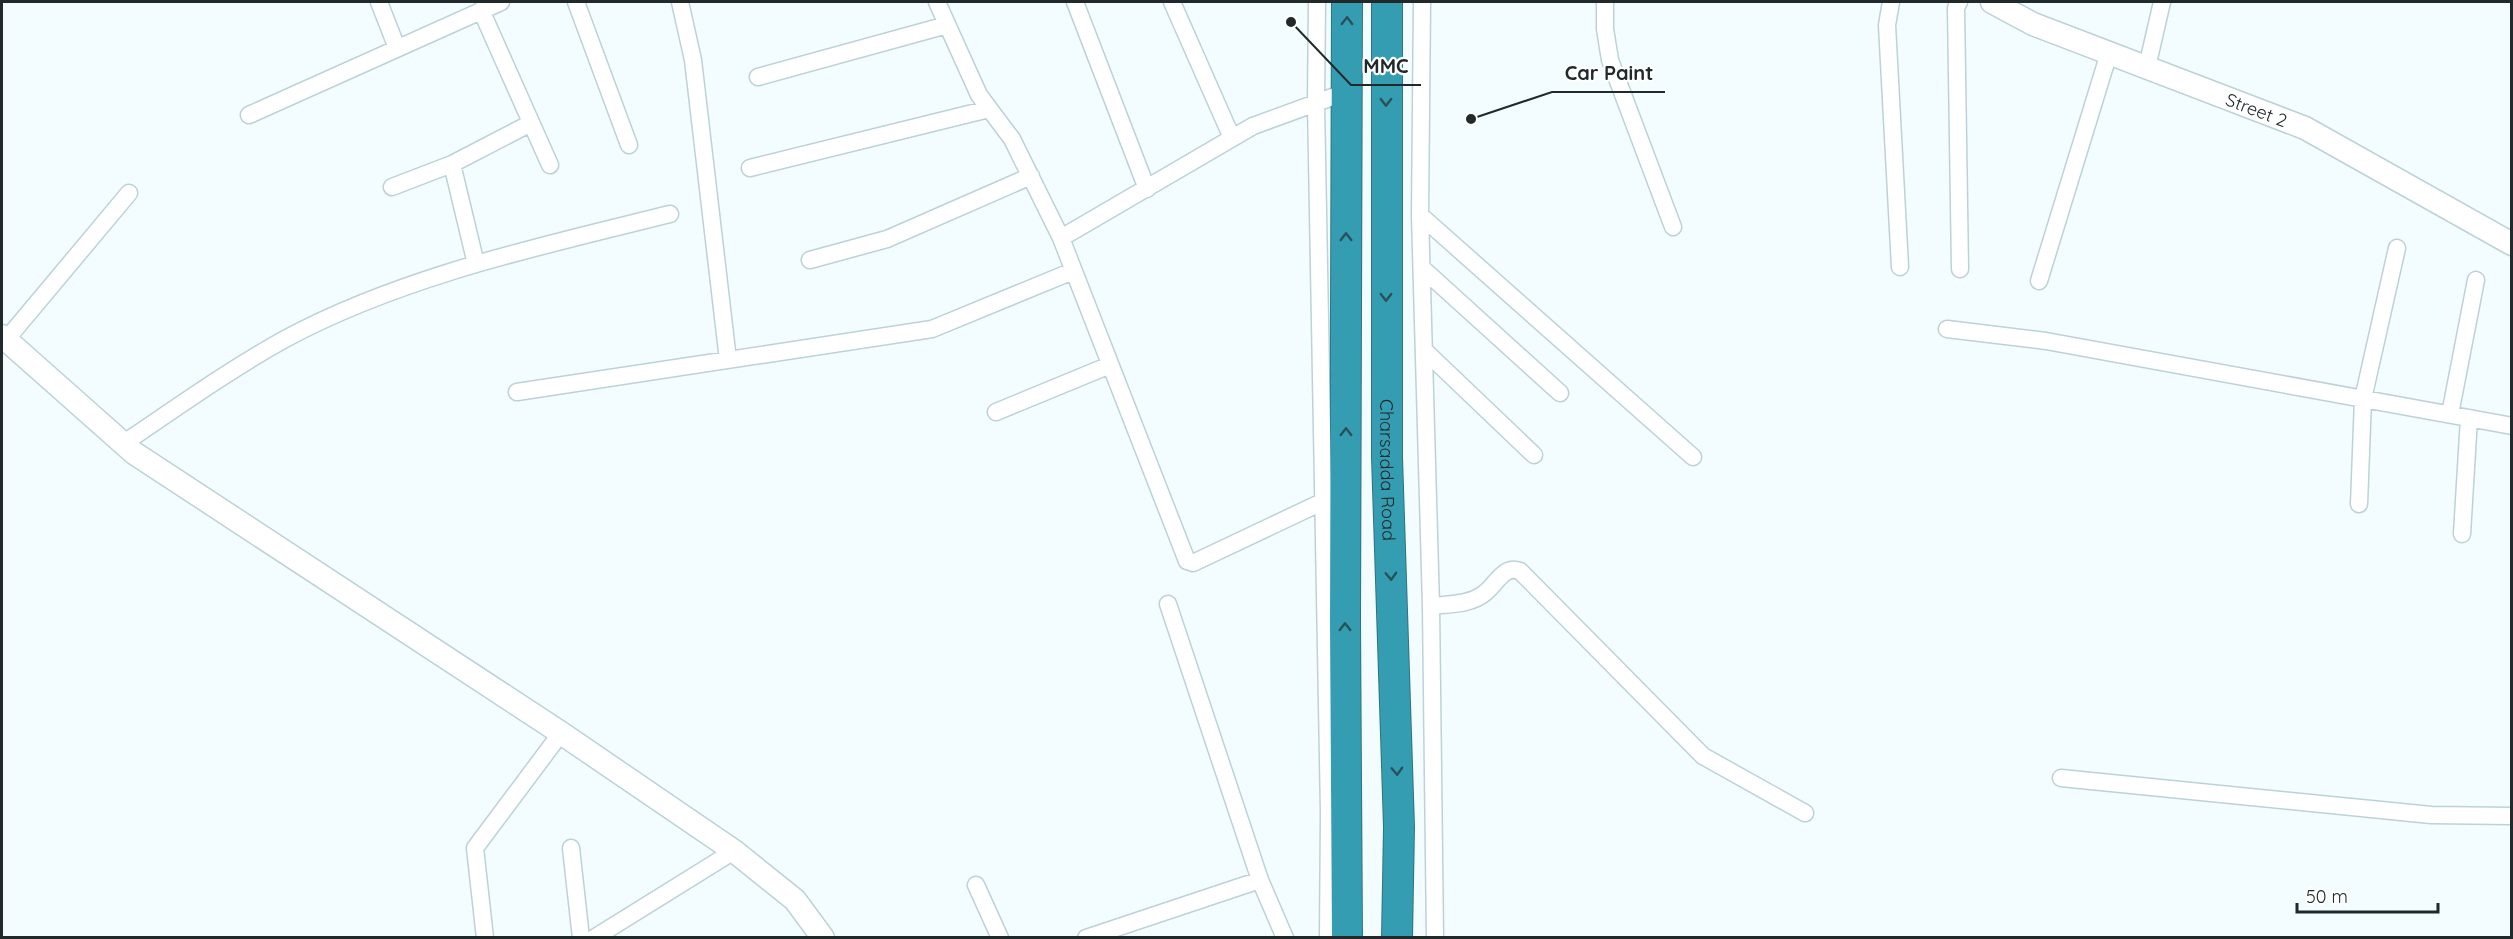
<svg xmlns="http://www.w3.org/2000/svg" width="2513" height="939" viewBox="0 0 2513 939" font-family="Quicksand,sans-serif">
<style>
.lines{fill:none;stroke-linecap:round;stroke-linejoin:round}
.street-casing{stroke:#bdd2d7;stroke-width:19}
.secondary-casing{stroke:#bdd2d7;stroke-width:25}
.highway-casing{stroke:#2e7482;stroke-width:32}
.street{stroke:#fff;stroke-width:16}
.secondary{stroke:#fff;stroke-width:22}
.highway{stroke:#359db1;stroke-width:30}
.oneway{stroke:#285259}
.labels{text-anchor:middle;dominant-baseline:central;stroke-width:4.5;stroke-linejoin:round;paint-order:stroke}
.street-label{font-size:18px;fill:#21292a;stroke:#fff}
.leader{fill:none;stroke:#21292a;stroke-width:2}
.callout-dot{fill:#21292a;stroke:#fff;stroke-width:2}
.callout-label{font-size:20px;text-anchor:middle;font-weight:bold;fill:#21292a;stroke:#fff;stroke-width:4.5;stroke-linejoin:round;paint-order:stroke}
</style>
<rect width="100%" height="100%" fill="#f3fcfe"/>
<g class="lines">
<defs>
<path id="street" d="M379,2L397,48
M576,2L629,145
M680,2L693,60L728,360
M937,2L979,95L1012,139L1061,238L1187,561L1193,563L1322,502
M1075,2L1147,189
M1172,2L1232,138
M1317,2L1316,103L1329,813L1328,938
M1422,2L1420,215L1431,606L1435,938
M1605,2V29L1610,60L1673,227
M1891,2L1887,25L1900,267
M1959,2L1956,8L1960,269
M481,10L550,165
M2147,67L2162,2
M758,77L947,25
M249,115L501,2
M452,164L476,264
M750,168L989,109
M392,187L452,164L531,123
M1420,215L1693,457
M1061,238L1253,126L1346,92
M810,260L887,239L1031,176
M1422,268L1560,393
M2039,281L2109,53
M1947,329L2046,341L2512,426
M6,340L129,193
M1424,350L1534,455
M517,392L932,329L1073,271
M996,412L1110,365
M2450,414L2476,280
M124,443C176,408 229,370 285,339C402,276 541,246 670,214
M2359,504L2363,399L2397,248
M2462,534L2469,418
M1168,604L1260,880L1285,938
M1431,606C1450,604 1471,605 1486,592C1497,583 1504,565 1520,571L1703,756L1805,813
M2061,778L2431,815L2512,816
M571,848L581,938
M976,885L1000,938
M485,938L475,848L561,733
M594,938L734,851
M1086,938L1260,880"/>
<g id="secondary">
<path id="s1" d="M1992,2L2033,24L2305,128L2512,244"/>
<path d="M2,336L134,453L561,733L734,851L795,900L823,938"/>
</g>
<g id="highway">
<path id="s2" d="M1387,2V457L1399,827L1397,938"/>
<path d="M1347,938L1345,622L1347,2"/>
</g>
</defs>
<use href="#street" class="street-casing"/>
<use href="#secondary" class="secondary-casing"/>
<use href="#highway" class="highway-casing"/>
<use href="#street" class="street"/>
<use href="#secondary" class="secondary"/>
<use href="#highway" class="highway"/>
</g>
<defs><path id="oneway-chevron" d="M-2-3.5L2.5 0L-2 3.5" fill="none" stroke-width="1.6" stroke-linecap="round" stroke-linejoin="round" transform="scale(1.5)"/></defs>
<g class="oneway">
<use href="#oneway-chevron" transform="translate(1347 21) rotate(-89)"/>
<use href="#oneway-chevron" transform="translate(1386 102) rotate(90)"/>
<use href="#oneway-chevron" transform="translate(1346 237) rotate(-90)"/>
<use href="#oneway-chevron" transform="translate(1386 297) rotate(90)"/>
<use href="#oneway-chevron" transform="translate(1346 432) rotate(-90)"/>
<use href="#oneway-chevron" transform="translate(1391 576) rotate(88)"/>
<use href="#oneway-chevron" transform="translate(1345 627) rotate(-90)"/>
<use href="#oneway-chevron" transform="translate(1397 771) rotate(88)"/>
</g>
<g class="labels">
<g class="street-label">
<text stroke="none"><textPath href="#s1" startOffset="286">Street 2</textPath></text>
<text stroke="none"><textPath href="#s2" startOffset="468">Charsadda Road</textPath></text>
</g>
</g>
<path class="leader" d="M1291 22L1351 85H1421M1471 119L1552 92H1665"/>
<g class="callout-dot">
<circle cx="1291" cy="22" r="6"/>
<circle cx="1471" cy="119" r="6"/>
</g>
<g class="callout-label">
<text x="1386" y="73">MMC</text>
<text x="1609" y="80">Car Paint</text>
</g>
<rect width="2513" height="939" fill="none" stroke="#21292a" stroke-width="6"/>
<path d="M2297 903v9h141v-9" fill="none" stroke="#21292a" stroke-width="3"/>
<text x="2306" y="903" font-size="18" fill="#21292a" stroke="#ffffff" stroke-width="4.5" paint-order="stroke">50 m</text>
</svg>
